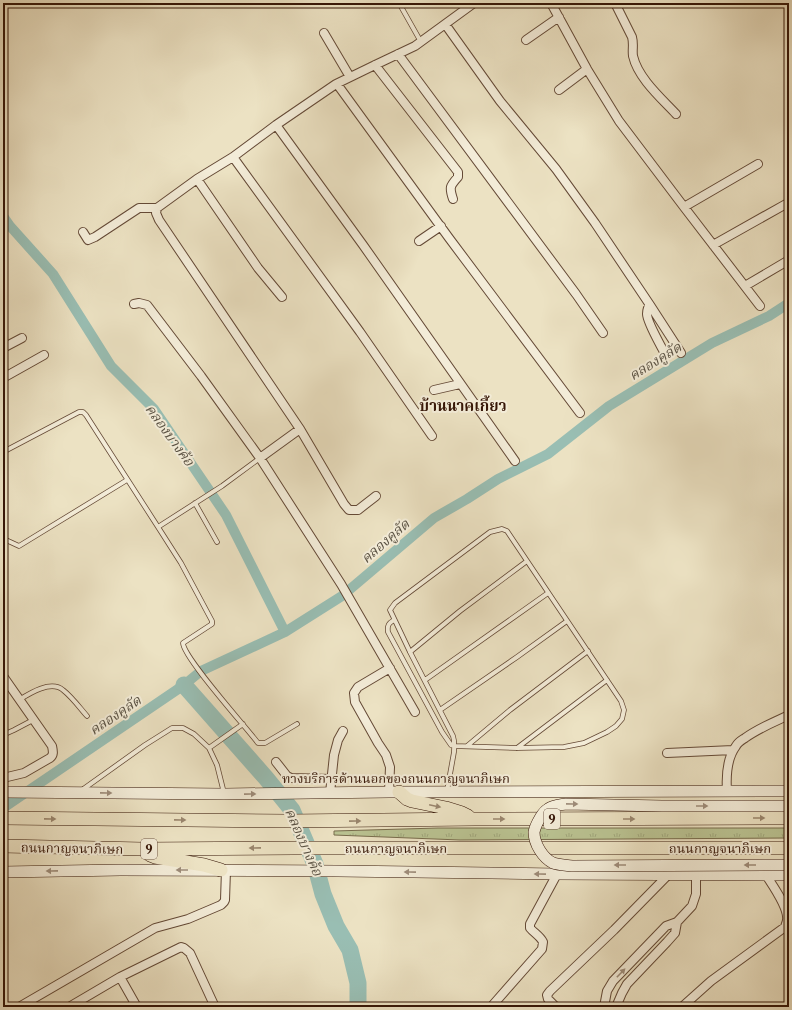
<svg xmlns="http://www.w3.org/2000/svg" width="792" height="1010" viewBox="0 0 792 1010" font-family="'Libre Caslon Text','Noto Serif Thai',serif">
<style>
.grass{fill:url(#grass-tufts);stroke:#786c4c}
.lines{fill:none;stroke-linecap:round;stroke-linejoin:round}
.canal{stroke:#99beb3;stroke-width:10}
.river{stroke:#99beb3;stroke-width:17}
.service-casing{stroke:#644936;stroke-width:5.5}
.minor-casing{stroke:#644936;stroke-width:10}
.secondary-casing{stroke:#361607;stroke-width:12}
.trunk-casing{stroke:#361607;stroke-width:14}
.service{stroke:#f3ecd8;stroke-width:4}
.minor{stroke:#f3ecd8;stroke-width:8}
.secondary{stroke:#f3ecd8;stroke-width:11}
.trunk{stroke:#ece2c3;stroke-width:13}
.secondary-bridge-casing{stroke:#361607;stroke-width:12;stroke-linecap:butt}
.secondary-bridge{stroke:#f3ecd8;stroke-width:11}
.oneway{fill:#9e8c7a}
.oneway2{fill:#9a866e}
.labels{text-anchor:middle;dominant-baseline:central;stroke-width:4;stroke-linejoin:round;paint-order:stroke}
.shield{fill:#f3ecd8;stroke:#6f5646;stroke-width:1}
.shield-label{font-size:12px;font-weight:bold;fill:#361607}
.street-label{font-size:13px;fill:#361607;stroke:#f3ecd8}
.water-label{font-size:14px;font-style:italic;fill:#595143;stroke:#f3ecd8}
.quarter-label{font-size:15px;font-weight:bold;fill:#361607;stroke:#f3ecd8}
</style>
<defs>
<pattern id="grass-tufts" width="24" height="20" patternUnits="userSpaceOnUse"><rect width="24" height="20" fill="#bac392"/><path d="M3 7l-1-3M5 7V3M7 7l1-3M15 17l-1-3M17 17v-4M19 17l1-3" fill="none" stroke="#a0a77c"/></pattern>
</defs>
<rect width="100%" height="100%" fill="#ece2c3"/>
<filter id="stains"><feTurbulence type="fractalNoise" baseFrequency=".005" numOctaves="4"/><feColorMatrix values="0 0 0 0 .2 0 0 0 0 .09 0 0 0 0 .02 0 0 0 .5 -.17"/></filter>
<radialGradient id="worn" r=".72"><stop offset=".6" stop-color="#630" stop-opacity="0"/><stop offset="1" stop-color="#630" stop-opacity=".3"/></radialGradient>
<path class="grass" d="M438,828H789V838L460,840L334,835V831Z"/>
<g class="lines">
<path class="canal" d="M3,216L10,226L53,274L111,366L154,409L226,515L285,632
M3,808L184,685L201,671L285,632L342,596L434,518L467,499L498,479L548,454L609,406L712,343L769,316L789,303"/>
<path class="river" d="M184,685L266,778L292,810L315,864L323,894L336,926L350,950L358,983V1007"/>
<defs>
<path id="service" d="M399,3L421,42
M3,452L79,412H83L86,415L158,527L222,486L260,458
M195,503L217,542
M158,527L181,563L212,621V624L183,643C183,657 246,727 258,743H265L297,724
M3,540H6L19,546L127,480
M394,620C389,623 387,625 388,632L442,732L451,745L454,746L517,748L564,747L584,743L607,732L616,726L622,719L624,710L621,701L507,531L502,529L490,532L395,603L390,610L410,652L453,736C455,742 454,746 454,752L447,791
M410,652L460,611L527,561
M425,680L548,593
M19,700C30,693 51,680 63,690C72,697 80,708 87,716
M440,710L517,657L567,621
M3,735L14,730L33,720
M467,746L510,710L588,651
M209,748L243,724
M517,748L607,680
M82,790L145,745L172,728H183L194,734L209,748L217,765L224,793"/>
<path id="minor" d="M551,3L587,69L619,121L684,207L760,306
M615,3L632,37C634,44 632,50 633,56C638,78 661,98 676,114
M445,24L500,101L556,169L595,223L650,305L681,353
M324,33L350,77
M526,40L559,17
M398,54L576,294L603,333
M375,65L458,172V177C450,186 449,187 453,199
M337,84L449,238L580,413
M559,90L587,69
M276,125L363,245L515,461
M233,157L360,332L432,436
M197,179L258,268L282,297
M684,207L758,164
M157,208L156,213L159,220L300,429L344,504L349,510H358L376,496
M83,232L88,240L95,237L139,208H157L197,179L233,157L276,125L336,84L375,65L415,46L474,3
M419,241L441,226
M713,245L786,204
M745,286L789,260
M134,304L139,303L147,305L201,376L260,458L341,584L415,712
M650,305C648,307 647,310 647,314C647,322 660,344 664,352
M3,348L22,338
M3,378L44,355
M434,390L460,384
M260,458L300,429
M3,676L52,746C53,751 54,755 50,758L24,773L3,778
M667,753L733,750
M276,762L287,776L291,778L331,779
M727,791C726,776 727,758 736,746C738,742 742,740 745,738C759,728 774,722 789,715
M389,792L390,767L386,755L378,743L355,702L354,693L358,687L390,668
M330,793L334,755L338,740L343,731
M120,977L137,1007
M19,1007L155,928L188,919L221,905L224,902L225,900L226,870
M69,1007L120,977L181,947L184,948L190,953L215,1007
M491,1007L542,949L543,942C540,936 534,933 530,928V924L557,874
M556,1007L548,999L547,995L550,991L614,930L668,875
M604,1007L607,991L613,981L666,926L677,922L692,906L696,894V875
M616,1007L622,993L627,984L667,942L675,933L677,922
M682,1007L711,981L785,927C785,926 787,922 787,920C789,908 773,886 766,875"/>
<path id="secondary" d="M3,792L224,794L389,792L789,791
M3,872L121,870L338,871L557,874L789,875"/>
<path id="trunk" d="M399,792L407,799L412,801L446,808L462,813L468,816
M3,818L289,821L475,819L789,818
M3,846L143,849L294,848H789
M150,855L155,857L204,865L221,870"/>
</defs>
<use href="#service" class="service-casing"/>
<use href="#minor" class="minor-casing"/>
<use href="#secondary" class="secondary-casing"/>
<use href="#trunk" class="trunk-casing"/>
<use href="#service" class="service"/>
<use href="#minor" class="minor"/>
<use href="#secondary" class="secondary"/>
<use href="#trunk" class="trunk"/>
<defs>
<path id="secondary-bridge" d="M789,806H662L566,804C560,805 553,805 548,809C544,811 542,815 540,818C537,823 535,827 534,832C534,844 543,858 553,863C559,865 566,865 572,866L789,865"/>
</defs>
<use href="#secondary-bridge" class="secondary-bridge-casing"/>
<use href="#secondary-bridge" class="secondary-bridge"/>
</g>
<defs><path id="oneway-solid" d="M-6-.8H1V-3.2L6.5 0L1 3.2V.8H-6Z"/></defs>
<g class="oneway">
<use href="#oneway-solid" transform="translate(106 793) rotate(1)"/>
<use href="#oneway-solid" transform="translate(250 794) rotate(-1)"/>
<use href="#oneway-solid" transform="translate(572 804) rotate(1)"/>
<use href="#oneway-solid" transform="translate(702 806)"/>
<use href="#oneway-solid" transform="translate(620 865) rotate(180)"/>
<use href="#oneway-solid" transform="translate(750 865) rotate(180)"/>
<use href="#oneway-solid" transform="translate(182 870) rotate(-180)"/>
<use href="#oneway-solid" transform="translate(52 871) rotate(179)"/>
<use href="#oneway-solid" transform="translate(410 872) rotate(-179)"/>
<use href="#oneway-solid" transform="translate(540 874) rotate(-179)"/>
<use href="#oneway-solid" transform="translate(621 973) rotate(-46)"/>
</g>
<g class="oneway2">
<use href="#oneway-solid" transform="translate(435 806) rotate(12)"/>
<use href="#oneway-solid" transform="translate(759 818)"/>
<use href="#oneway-solid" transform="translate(50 819) rotate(1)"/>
<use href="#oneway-solid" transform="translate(499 819)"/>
<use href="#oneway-solid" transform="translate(629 819)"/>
<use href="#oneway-solid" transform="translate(180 820) rotate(1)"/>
<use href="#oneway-solid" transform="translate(355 821) rotate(-1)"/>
<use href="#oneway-solid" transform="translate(255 848) rotate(179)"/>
</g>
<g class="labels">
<g class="shield">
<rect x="544" y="809" width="16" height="20" rx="3"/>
<rect x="141" y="839" width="16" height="20" rx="3"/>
</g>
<g class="shield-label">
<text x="552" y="819">9</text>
<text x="149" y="849">9</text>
</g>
<g class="street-label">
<text x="396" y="778">ทางบริการด้านนอกของถนนกาญจนาภิเษก</text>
<text transform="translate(72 848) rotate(1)">ถนนกาญจนาภิเษก</text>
<text x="396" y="848">ถนนกาญจนาภิเษก</text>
<text x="720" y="848">ถนนกาญจนาภิเษก</text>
</g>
<g class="water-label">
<text transform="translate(655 361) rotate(-32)">คลองคูลัด</text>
<text transform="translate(170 435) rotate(54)">คลองบางค้อ</text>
<text transform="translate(385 541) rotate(-41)">คลองคูลัด</text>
<text transform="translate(115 715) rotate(-34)">คลองคูลัด</text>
<text transform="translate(304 842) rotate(66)">คลองบางค้อ</text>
</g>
<g class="quarter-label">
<text x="463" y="405">บ้านนาคเกี้ยว</text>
</g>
</g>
<rect width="792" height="1010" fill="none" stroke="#ece2c3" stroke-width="16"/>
<rect x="4" y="4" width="784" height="1002" fill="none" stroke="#361607" stroke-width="2"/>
<rect x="8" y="8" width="776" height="994" fill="none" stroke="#361607"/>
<rect width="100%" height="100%" filter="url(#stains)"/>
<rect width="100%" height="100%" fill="url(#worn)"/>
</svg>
